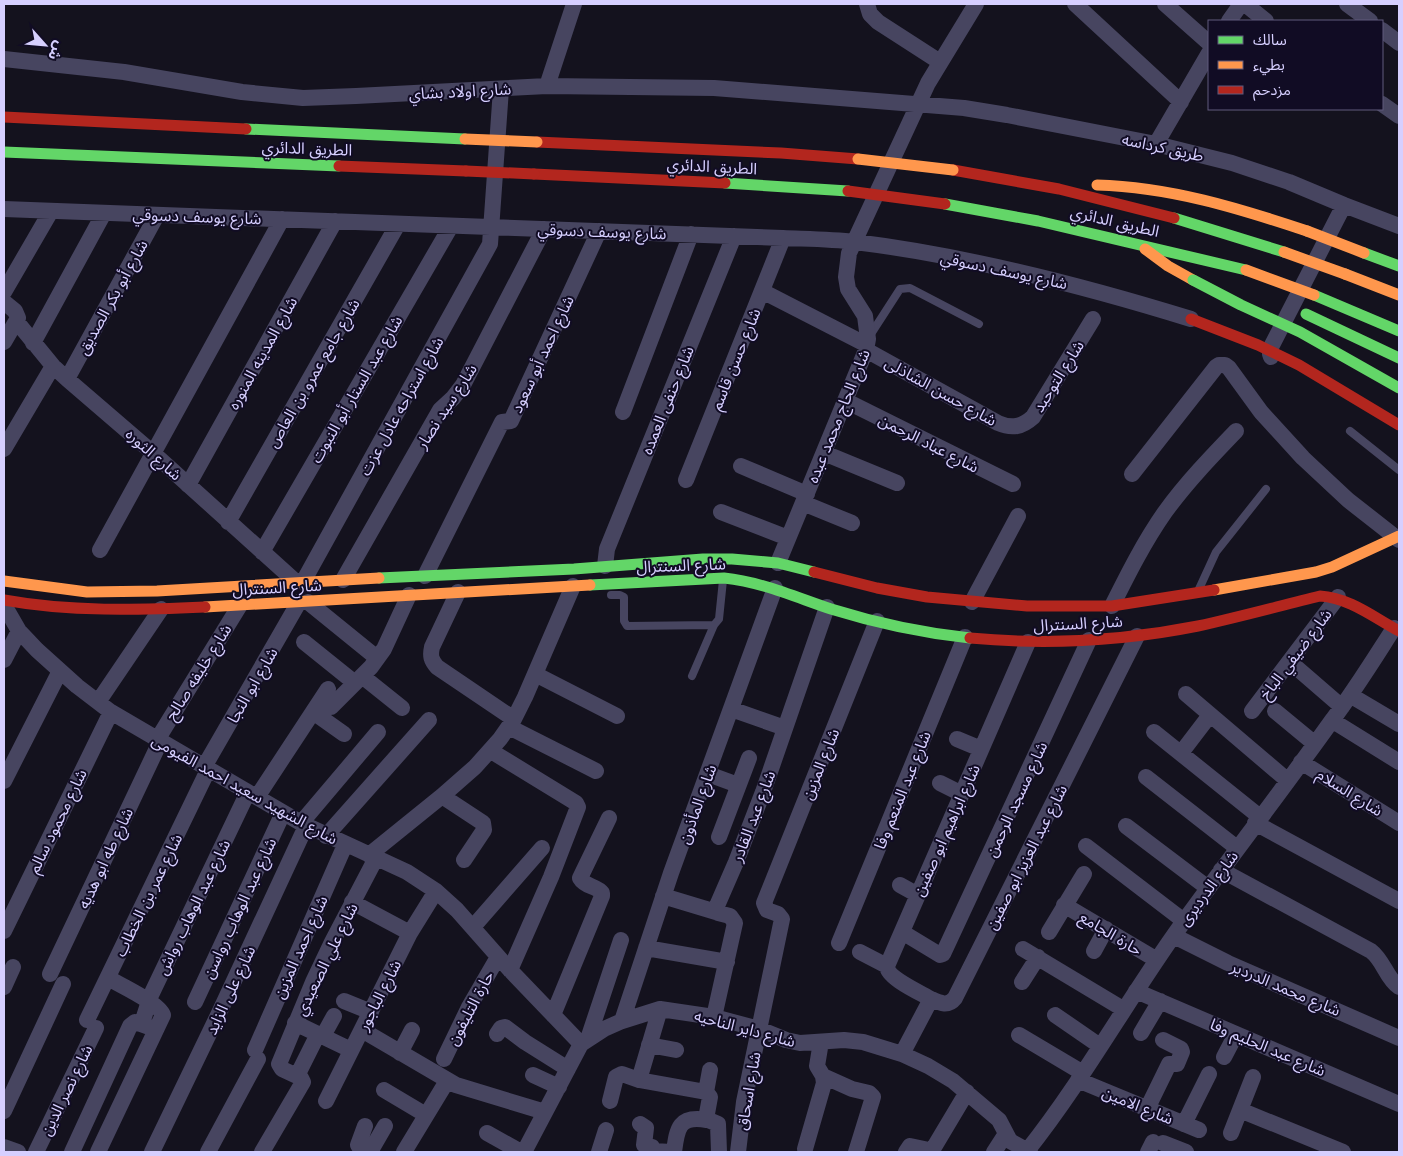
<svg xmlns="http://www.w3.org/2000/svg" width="1403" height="1156" viewBox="0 0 1403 1156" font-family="Inter,'Noto Sans Arabic',sans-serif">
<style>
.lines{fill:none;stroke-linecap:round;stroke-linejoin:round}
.lane{stroke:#474560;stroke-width:8}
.street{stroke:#474560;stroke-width:16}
.fast{stroke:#63d668;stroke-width:11}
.slow{stroke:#ff974d;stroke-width:11}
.jam{stroke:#b3261e;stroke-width:11}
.fast-bridge{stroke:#63d668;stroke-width:11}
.slow-bridge{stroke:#ff974d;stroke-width:11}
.jam-bridge{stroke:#b3261e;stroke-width:11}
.labels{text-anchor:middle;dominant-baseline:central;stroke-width:4;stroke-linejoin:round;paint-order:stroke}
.street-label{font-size:16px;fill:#d6cfff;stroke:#110c24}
</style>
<rect width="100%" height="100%" fill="#14121e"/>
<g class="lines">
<path class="lane" d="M869,337L900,289L910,288L979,324
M1350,431L1399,470
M1199,589L1216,552L1266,489
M611,595H620L624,597V621L627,626L714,625
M692,676L714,625L719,619L723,580"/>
<path class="street" d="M867,4L870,14L878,22L940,62
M1075,4L1181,102
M1165,4L1209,43
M1245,4L1266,21
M1347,4L1370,21
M1229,21L1241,4
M1382,30L1399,43
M4,59L124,72L242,92L303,98L356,96L547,86L714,88L964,108L1007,115L1156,144L1232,163L1289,182L1344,205L1399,226
M547,86L574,4
M1382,104L1399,116
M1156,144L1209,53
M4,209L783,238C807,239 831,239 855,242C969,256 1081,285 1191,319
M762,291L867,345
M4,292L51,211
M4,302L15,311L18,318L4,342
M17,322L53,366L67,379L153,453L296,582
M33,343L104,213
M866,350L998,423C1012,429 1022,427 1033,417L1093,319
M1271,357L1270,354V349L1344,205
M67,379L157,215
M846,401L1013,484
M623,412L691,234
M4,449L53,366
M824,453L897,483
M741,466L807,494
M1132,474L1216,367L1219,365H1225L1229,368L1261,412L1303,458L1348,500L1399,540
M686,480L783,238
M188,485L335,221
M803,503L852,523
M721,512L788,538
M228,522L398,224
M100,550L282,219
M262,552L451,226
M778,563L866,350L868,339L865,316L848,289L846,277L849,253L928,83L976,4
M605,566L607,549L734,236
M425,576L502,422L511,421L599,231
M343,580L440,410L453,398L463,385L544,229
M303,582L490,244L501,89
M458,592L432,647C430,656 431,660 437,667L514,719
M308,602L377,658
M972,602L1018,516
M4,605L19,631L37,650L77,686L111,712L301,823L407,872L436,891L457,910L510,970L581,1044
M1112,606C1128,574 1144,542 1165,512C1186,483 1211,457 1236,431
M304,642L355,683
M4,660L19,631
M1290,662L1342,707
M535,674L617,716
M362,676L402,708
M1186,694L1287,780
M1350,695L1399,724
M98,702L161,609
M331,707L371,667L384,649L409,595
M731,709L785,728
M1252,711L1338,597
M1275,711L1315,744
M313,712L344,734
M1333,721L1399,762
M509,727L596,771
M1154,732L1260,817
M957,739L981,749
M157,740L240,605
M491,751L576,803L578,807L551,877L510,970
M1181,753L1210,715
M1301,762L1399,823
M204,767L299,602
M708,774L738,785
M1146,777L1237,848
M4,781L60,671
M940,783L962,794
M442,796L483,823L484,830L464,860
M257,797L328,689
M301,823L378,732
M1255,823L1399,901
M1126,826L1208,888
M326,836L429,720
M719,837L749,758
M1086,846L1184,921
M369,855L442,796L475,767L500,739L514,719L525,697L573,586
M1221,870L1371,951C1384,961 1386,978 1399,987
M900,885L918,895
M663,896L716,912
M352,902L410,933
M1064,905L1157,960
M473,927L542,848
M4,931L111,712
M902,932L940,955L943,954L1089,640
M1049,932L1084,874
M1174,936L1228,963L1399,1038
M839,943L965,637
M646,948L727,962
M1023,949L1123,1009
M1094,951L1106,929
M860,952L887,966
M50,974L160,742
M1022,982L1038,957
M4,987L13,967
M1136,991L1399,1104
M931,999C921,993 887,978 887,966L1028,642
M344,1001L371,1012
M195,1002L283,813
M553,1015L602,896V893C597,886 585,887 580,878L609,818
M1055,1015L1100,1046
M714,1017L735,923L730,916L718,913L716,908L736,862L763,792L827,607
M87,1020L208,770
M622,1021L671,873L775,588
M142,1023L151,995L248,792
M295,1023L351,1050
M362,1030L456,1085L545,1112
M1141,1033L1160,1001
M497,1034L501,1028L505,1027L525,1042L568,1069
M1019,1035L1083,1073
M323,1036L334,1016
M588,1039L621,940
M649,1045L676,1050
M255,1050L345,845
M400,1053L412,1030
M902,1054L931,999C940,1003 948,1007 955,998L1137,636
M1224,1057L1236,1034
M444,1059L469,1007L498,957
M533,1075L559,1087
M297,1076L282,1069L279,1064L313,982L332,942L376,858
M823,1076L852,1089L869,1093L873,1097L856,1152
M639,1080L660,1009
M1078,1080L1199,1130
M384,1090L426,1115
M706,1092L710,1070
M326,1101L410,933L436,891
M610,1101L616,1077L622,1074L639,1080L706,1092L710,1097L706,1119L718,1124L719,1152
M1147,1109L1169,1064H1177L1182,1052L1181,1049L1163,1040
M1240,1110L1343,1152
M4,1111L63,984
M640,1124L646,1128L644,1145L652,1147L653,1151L671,1152
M1184,1124L1209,1074
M365,1126L358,1145L361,1150L366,1152
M487,1133L521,1152
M1231,1133L1253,1077
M1163,1143L1186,1152
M4,1147L18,1152
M805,1149L824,1083L823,1076L817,1066L821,1042
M1027,1151C1081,1083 1124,1006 1174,935C1226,863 1281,792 1333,719C1355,690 1374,659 1394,628
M36,1152L96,1028
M72,1152L130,1026L135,1022L149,1027
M98,1152L163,1015C159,1003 120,985 108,978
M152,1152L220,1011L306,826
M208,1152L258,1059
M262,1152L303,1082L301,1078L297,1076L318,1034
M370,1152L385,1126
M404,1152L447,1081
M524,1152L581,1044L604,1029L622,1021L660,1009L714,1017L759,1029L786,1040L800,1043L844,1040L863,1042L902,1054L928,1066L953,1081L999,1120L1010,1141L1030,1152
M599,1152L606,1130
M674,1152C677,1128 679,1115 707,1120
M738,1152L744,1102L782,919L778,914L767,910L764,903L877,621
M906,1152L910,1146L929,1150L933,1149L967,1092
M994,1152L1005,1135
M1148,1152L1153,1142"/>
<path class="fast" d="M246,129L465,139
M4,152L339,166
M725,183L848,191
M945,204L1038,221L1246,270
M1174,218L1284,252
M1364,253L1399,266
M1314,295L1399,331
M1306,314L1399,358
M379,578L574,569L703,559H732L778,563L814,572
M590,585L724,578C762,582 795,597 831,609C876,623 923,633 970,638"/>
<path class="slow" d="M1097,185C1170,187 1238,208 1307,231
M1145,249L1168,266L1193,280
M1345,274L1399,295
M4,581L87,592L157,591L379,578
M1214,590L1316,572L1332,567L1399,536
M205,607L590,585"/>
<path class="jam" d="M4,117L246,129
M537,142L781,153L858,159
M339,166L466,171
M953,170L1059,189L1174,218
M534,174L725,183
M814,572L877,588L927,597L1027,606H1112L1214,590
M4,600C70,612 138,610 205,607
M970,638C1046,645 1123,641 1198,626C1239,617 1279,606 1320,596C1350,598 1373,617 1399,631"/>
<path class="fast-bridge" d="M1193,280L1241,305L1300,332L1399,388"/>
<path class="slow-bridge" d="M465,139L537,142
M858,159L953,170
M1307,231L1364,253
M1284,252L1345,274
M1246,270L1314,295"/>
<path class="jam-bridge" d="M466,171L534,174
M848,191L945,204
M1191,319L1258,345L1299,365L1399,425"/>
</g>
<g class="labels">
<g class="street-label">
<text transform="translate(460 91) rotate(-3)">شارع اولاد بشاي</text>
<text transform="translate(1163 147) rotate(12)">طريق كرداسه</text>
<text transform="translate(307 148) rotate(2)">الطريق الدائري</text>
<text transform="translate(712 166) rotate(3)">الطريق الدائري</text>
<text transform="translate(197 216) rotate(2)">شارع يوسف دسوقي</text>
<text transform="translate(1115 221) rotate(13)">الطريق الدائري</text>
<text transform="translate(602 231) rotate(2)">شارع يوسف دسوقي</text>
<text transform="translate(1004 270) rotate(12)">شارع يوسف دسوقي</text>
<text transform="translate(112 297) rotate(-61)">شارع أبو بكر الصديق</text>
<text transform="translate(262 353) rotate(-61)">شارع المدينه المنوره</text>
<text transform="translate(542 354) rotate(-65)">شارع احمد أبو سعود</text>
<text transform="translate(735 359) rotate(-68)">شارع حسن قاسم</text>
<text transform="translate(313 373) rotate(-60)">شارع جامع عمرو بن العاص</text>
<text transform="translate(1058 376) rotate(-58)">شارع التوحيد</text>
<text transform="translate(356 389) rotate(-60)">شارع عبد الستار أبو النبوت</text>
<text transform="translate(941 391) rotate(29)">شارع حسن الشاذلى</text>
<text transform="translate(667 400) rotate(-68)">شارع حنفى العمده</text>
<text transform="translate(401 406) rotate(-61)">شارع استراحه عادل عزت</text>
<text transform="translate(446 406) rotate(-57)">شارع سيد نصار</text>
<text transform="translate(838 416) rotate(-68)">شارع الحاج محمد عبده</text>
<text transform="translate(929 443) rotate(27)">شارع عباد الرحمن</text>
<text transform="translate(154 454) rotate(42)">شارع الثوره</text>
<text transform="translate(681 565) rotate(-2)">شارع السنترال</text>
<text transform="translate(277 587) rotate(-3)">شارع السنترال</text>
<text transform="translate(1078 623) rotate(-3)">شارع السنترال</text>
<text transform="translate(1295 654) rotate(-53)">شارع ضيفي الباخ</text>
<text transform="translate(198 672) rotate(-58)">شارع خليفه صالح</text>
<text transform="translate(252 685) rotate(-60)">شارع ابو النجا</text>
<text transform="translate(820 764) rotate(-68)">شارع المزين</text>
<text transform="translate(245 789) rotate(29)">شارع الشهيد سعيد احمد الفيومى</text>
<text transform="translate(902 790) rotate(-68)">شارع عبد المنعم وفا</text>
<text transform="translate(1350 792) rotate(32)">شارع السلام</text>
<text transform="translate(1016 799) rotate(-65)">شارع مسجد الرحمن</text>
<text transform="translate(697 804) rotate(-70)">شارع المأذون</text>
<text transform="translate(753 816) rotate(-69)">شارع عبد القادر</text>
<text transform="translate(57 821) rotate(-64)">شارع محمود سالم</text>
<text transform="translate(946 830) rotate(-66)">شارع ابراهيم ابو صفين</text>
<text transform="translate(1026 857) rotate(-63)">شارع عبد العزيز ابو صفين</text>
<text transform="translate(105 858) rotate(-65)">شارع طه ابو هديه</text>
<text transform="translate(1208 888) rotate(-54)">شارع الدرديرى</text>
<text transform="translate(148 895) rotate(-64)">شارع عمر بن الخطاب</text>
<text transform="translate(193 907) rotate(-64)">شارع عبد الوهاب رواش</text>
<text transform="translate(239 908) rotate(-65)">شارع عبد الوهاب رواسن</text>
<text transform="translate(1111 933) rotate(31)">حارة الجامع</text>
<text transform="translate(300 947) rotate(-66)">شارع احمد المزين</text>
<text transform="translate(326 959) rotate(-64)">شارع علي الصعيدي</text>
<text transform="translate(1286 988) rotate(23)">شارع محمد الدردير</text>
<text transform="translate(230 990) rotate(-65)">شارع على الزايد</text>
<text transform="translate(379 995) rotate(-63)">شارع الباجور</text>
<text transform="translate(470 1008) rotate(-62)">حارة التليفون</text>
<text transform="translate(745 1028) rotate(15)">شارع داير الناحيه</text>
<text transform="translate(1268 1047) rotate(23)">شارع عبد الحليم وفا</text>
<text transform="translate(66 1090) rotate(-64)">شارع نصر الدين</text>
<text transform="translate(748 1091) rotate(-80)">شارع اسحاق</text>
<text transform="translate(1138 1105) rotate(22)">شارع الامين</text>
</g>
</g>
<rect width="1403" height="1156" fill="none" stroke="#d6cfff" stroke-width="10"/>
<rect x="1208" y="20" width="175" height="90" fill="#110c24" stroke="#605a7c"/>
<rect x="1218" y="36" width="25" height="8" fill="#63d668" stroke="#605a7c"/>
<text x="1253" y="45" font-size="15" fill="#d6cfff">سالك</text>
<rect x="1218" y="61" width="25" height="8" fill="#ff974d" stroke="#605a7c"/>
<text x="1253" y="70" font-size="15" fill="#d6cfff">بطيء</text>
<rect x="1218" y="86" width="25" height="8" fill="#b3261e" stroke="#605a7c"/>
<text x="1253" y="95" font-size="15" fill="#d6cfff">مزدحم</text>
<g transform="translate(45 45) rotate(117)" stroke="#110c24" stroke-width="4" paint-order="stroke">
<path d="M0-4L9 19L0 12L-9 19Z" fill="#d6cfff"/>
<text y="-8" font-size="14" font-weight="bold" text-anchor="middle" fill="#d6cfff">ش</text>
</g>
</svg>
